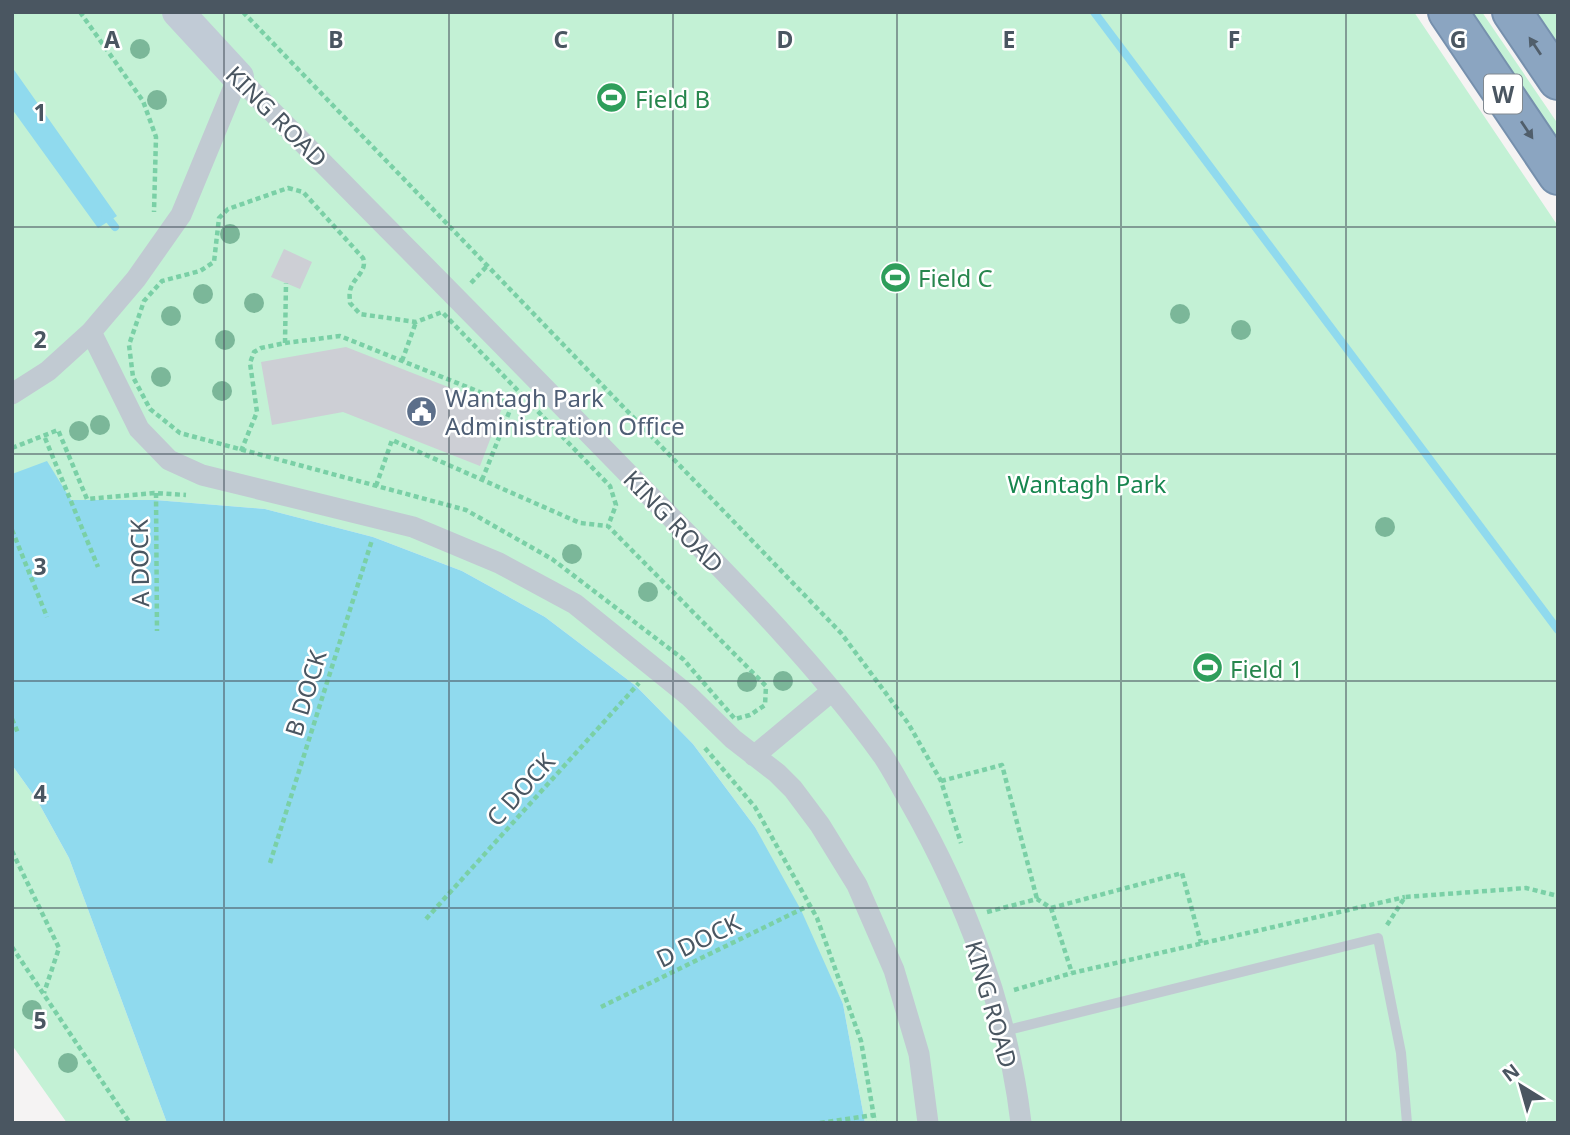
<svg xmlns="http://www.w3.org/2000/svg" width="1570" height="1135" viewBox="0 0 1570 1135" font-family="'Noto Sans',sans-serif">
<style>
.green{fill:#c3f1d5}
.water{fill:#90daee}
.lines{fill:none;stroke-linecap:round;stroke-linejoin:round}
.stream{stroke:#90daee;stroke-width:8}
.building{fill:#cdcfd5}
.highway-casing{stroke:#7690ad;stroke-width:42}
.path{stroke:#7ad0a6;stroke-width:4.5;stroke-dasharray:5 3.5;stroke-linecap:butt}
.lane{stroke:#c1cad2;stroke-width:10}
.street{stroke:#c1cad2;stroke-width:21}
.secondary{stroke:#c1cbd6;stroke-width:32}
.highway{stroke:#8ba5c1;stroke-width:38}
.tree{fill:#7bb799}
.oneway{fill:#505e6b}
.grid{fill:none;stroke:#4a5661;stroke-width:2;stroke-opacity:0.55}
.labels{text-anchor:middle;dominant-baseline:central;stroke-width:5;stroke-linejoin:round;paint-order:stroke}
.shield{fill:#fff;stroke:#808990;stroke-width:2}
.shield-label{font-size:23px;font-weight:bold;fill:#4a5661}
.leisure-label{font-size:24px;fill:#27864d;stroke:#fff;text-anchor:start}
.street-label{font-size:24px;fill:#4a5661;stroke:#fff}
.service-label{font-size:24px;fill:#4e5e75;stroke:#fff;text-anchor:start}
.park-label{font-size:24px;fill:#17864f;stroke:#fff}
.grid-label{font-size:23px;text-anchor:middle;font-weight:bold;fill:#4a5661;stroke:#fff;stroke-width:5;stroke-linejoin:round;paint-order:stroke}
</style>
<rect width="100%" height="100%" fill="#f5f3f3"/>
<path class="green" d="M12,12H1414L1558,226V1123H865L843,1004L755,827L693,744L636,686L545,617L462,571L373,537L265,509L155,500H71L12,475Z
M1467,12H1482L1558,124V148Z
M1534,12H1558V46Z
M12,765L37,800L69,858L167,1123H67L12,1045Z"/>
<path class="water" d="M12,67L117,216L98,228L12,109Z
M47,461L71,500H155L265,509L373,537L462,571L545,617L636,686L693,744L755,827L801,910L843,1004L865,1123H167L69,858L37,800L12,765V474Z"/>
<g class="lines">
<path class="stream" d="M1094,12L1558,630
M105,214L115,227"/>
</g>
<path class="building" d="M284,249L312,262L300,289L271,277Z
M346,347L502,408L480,466L343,412L272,425L261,362Z"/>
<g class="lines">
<defs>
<path id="highway" d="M1448,12L1558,175
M1512,12L1558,80"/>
</defs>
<use href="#highway" class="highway-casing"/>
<path class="path" d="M80,12L143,101L156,137L154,212
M243,12L841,633L908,723L941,781L961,843
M288,188L303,192L363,258C368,272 352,278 350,291C349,295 350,299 350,303L360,314L416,322L442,312L610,486L616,505L608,526L766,686L765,705L750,715L735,719L683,659L552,559L466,510L180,433L150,409L133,377L129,345L144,301L162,281L200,271L214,262L219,218L228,209Z
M471,283L487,266
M285,343L340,336L512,405
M402,361L416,322
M45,438L98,567
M12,448L58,430L87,499L154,493L186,495
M241,451L257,412L250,363L254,352L261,348L285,343L286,283
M482,480L512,405L521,396
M376,486L392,440L580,523L608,526
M156,493L157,631
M12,530L47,617
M12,719L18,733
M705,748L755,807L817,918L861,1041L875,1123
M941,781L1002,765L1037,899
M12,851L59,948L44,993
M270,863L372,540
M1051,908L1182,873L1201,943
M987,912L1037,899L1051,908L1072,973
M426,919L639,683
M1387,925L1405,897L1526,888L1558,896
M12,947L130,1123
M1014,990L1072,973L1405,897
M601,1007L810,905
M820,1123L873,1115"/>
<path class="lane" d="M1004,1031L1378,938L1401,1053L1407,1123"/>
<path class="street" d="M91,332L139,429L169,460L202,475L413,527L499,563L575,604L689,696L733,739L777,773L793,789L820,825L857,885L894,970L919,1054L928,1123
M12,394L48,371L91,332L136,279L181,215L238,77C360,201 483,324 604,449C700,548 802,644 883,756C893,771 901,787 910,802C966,900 1008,1011 1021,1123
M754,756L832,691"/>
<path class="secondary" d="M178,12L238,77"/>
<use href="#highway" class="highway"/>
</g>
<g class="tree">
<circle cx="140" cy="49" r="10"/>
<circle cx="157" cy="100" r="10"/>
<circle cx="230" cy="234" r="10"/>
<circle cx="203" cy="294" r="10"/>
<circle cx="254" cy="303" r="10"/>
<circle cx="1180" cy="314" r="10"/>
<circle cx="171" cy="316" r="10"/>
<circle cx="1241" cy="330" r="10"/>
<circle cx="225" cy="340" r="10"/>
<circle cx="161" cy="377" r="10"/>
<circle cx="222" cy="391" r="10"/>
<circle cx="100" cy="425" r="10"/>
<circle cx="79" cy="431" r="10"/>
<circle cx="1385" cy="527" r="10"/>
<circle cx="572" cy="554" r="10"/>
<circle cx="648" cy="592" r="10"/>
<circle cx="783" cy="681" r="10"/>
<circle cx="747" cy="682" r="10"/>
<circle cx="32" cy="1010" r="10"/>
<circle cx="68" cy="1063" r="10"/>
</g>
<defs><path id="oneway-solid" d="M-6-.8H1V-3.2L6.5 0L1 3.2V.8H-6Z" transform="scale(1.75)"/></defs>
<g class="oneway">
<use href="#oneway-solid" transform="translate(1535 46) rotate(-124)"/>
<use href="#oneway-solid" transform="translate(1527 130) rotate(56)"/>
</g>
<path class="grid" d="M224,12V1123M449,12V1123M673,12V1123M897,12V1123M1121,12V1123M1346,12V1123M12,227H1558M12,454H1558M12,681H1558M12,908H1558"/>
<defs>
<symbol id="stadium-disc" viewBox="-11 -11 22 22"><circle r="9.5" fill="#2e9e5b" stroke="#fff"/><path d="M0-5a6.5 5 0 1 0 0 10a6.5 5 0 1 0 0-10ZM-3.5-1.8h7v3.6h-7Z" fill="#fff"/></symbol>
<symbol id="civic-disc" viewBox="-11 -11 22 22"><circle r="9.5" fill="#5c6f8a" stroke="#fff"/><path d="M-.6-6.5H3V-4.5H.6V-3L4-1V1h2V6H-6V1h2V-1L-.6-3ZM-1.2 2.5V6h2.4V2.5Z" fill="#fff"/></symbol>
</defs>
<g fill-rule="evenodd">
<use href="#stadium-disc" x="594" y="80" width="35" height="35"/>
<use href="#stadium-disc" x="878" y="260" width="35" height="35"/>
<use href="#civic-disc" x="404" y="394" width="35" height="35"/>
<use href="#stadium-disc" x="1190" y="650" width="35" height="35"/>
</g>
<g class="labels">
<rect class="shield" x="1484" y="74.5" width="38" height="39" rx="5"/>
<g class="shield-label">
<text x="1503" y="94">W</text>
</g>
<g class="leisure-label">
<text x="635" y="98">Field B</text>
<text x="918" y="277">Field C</text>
<text x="1230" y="668">Field 1</text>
</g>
<g class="street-label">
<text transform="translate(277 116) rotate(45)">KING ROAD</text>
<text transform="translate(674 521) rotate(46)">KING ROAD</text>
<text transform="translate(139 563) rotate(-91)">A DOCK</text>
<text transform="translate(305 693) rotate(-73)">B DOCK</text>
<text transform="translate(520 789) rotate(-48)">C DOCK</text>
<text transform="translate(698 940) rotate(-26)">D DOCK</text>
<text transform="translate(992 1004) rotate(74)">KING ROAD</text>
</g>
<g class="service-label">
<text x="445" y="397">Wantagh Park<tspan x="445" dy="28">Administration Office</tspan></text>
</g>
<g class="park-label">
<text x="1087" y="483">Wantagh Park</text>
</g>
</g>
<g class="grid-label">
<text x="112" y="48">A</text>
<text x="336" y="48">B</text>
<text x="561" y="48">C</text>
<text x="785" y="48">D</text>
<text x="1009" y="48">E</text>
<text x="1234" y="48">F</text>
<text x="1458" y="48">G</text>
<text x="40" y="121">1</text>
<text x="40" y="348">2</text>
<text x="40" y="575">3</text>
<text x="40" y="802">4</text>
<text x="40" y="1029">5</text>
</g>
<rect width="1570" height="1135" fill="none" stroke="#4a5661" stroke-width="28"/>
<g transform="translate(1521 1086) rotate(323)" stroke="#ffffff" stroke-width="5" paint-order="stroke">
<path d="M0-5L12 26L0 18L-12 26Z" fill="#4a5661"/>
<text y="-10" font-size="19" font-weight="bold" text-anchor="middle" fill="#4a5661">N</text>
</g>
</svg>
